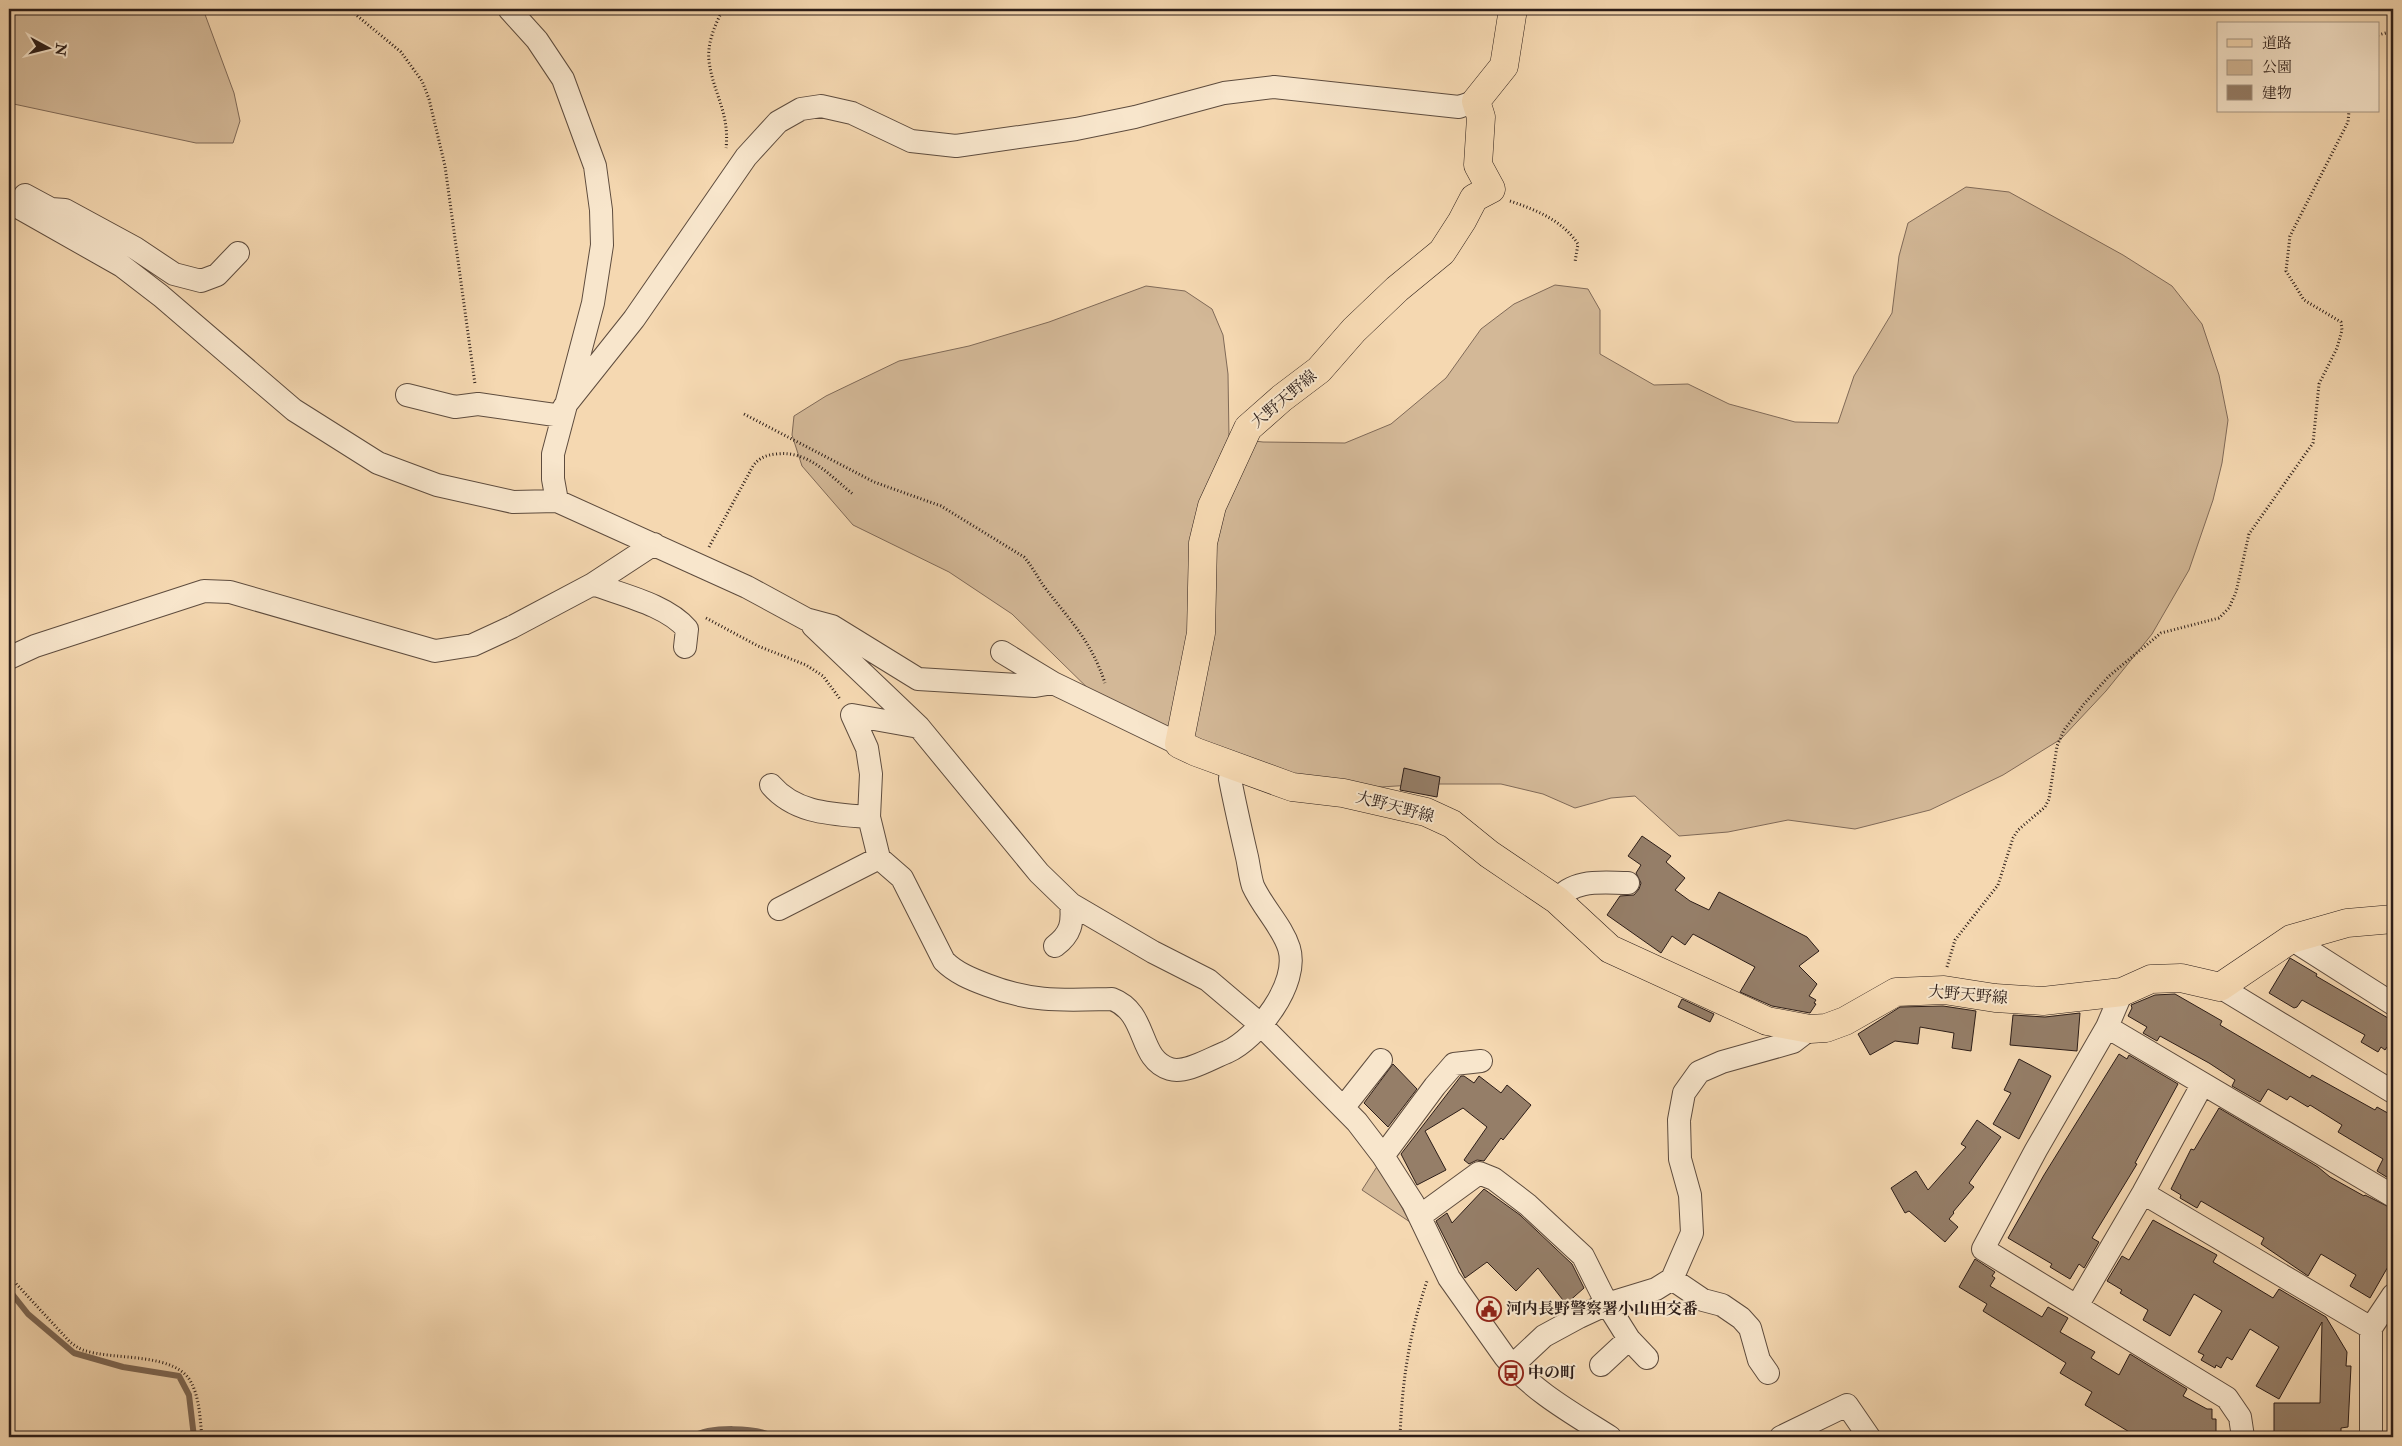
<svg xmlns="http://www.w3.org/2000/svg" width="2402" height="1446" viewBox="0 0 2402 1446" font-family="'IM FELL Double Pica','Noto Serif JP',serif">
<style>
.green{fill:#d3b897;stroke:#806a58}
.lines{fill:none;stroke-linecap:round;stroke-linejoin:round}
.stream{stroke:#7c6755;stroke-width:6}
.building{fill:#957e68;stroke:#2c1d18}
.minor-casing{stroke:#5e4c3e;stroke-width:24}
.major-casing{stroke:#2c1d18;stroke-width:29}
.path{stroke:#2c1d18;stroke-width:3;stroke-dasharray:1 2.5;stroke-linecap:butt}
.minor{stroke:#f8e6cc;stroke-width:22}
.major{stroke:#f5d8b1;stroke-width:28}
.labels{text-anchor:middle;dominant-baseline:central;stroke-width:4;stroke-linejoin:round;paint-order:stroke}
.street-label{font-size:16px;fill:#2c1d18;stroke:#f8e6cc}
.poi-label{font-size:16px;font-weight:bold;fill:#2c1d18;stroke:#f8e6cc;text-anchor:start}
</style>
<rect width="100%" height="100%" fill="#f5d8b1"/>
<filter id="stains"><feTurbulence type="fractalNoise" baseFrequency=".004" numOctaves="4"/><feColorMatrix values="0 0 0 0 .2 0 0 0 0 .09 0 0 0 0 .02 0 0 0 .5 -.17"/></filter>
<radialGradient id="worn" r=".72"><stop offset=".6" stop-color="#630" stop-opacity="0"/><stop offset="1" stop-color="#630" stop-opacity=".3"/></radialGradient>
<path class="green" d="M9,9H203L234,93L240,121L233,143H196L9,103Z
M1966,187L2009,192L2123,255L2172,286L2202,324L2219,375L2228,420L2222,463L2213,500L2189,570L2152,634L2106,691L2061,739L2003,775L1930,810L1855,829L1788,820L1728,832L1679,836L1635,796L1611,798L1575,808L1543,794L1501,784H1428L1349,789L1239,779L1103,703L1012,614L949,572L853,525L802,466L792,435L794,416L826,396L899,361L969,346L1049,322L1146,286L1185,291L1212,309L1223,335L1228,374L1229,438L1263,442L1345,443L1391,424L1446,378L1481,329L1514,304L1555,285L1588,289L1600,310V354L1654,385L1688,384L1729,404L1795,422L1838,423L1854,376L1892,313L1899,256L1908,223Z
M1378,1165L1410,1222L1362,1190Z"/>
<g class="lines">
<path class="stream" d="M9,1290L28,1314L74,1353L123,1367L179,1376L189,1395L194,1437
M692,1437C710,1426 756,1427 774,1437"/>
</g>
<path class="building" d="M1404,768L1440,777L1437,797L1400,790Z
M1642,836L1671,856L1666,862L1685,878L1675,890L1690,901L1709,910L1719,892L1807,937L1819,951L1799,966L1817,984L1809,996L1816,1000L1814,1003L1816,1004L1810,1013L1772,1006L1740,992L1755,967L1693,934L1685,945L1672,936L1661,953L1607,915L1620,896L1634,895L1639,889L1641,883L1636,873L1641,865L1628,856Z
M2290,958L2317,974L2316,976L2393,1021V1051L2387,1047L2385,1050L2381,1047L2378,1052L2361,1042L2365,1035L2302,1000L2297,1007L2294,1008L2269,993Z
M2175,994L2222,1021L2220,1025L2310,1078L2312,1075L2375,1110L2377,1107L2393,1116V1181L2377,1171L2383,1159L2338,1132L2342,1125L2310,1105L2308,1107L2290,1096L2287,1100L2268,1089L2260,1102L2232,1086L2235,1080L2209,1063L2160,1036L2157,1041L2143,1033L2147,1027L2128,1016L2132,1008L2131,1005L2155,995Z
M1682,999L1714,1014L1710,1022L1678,1007Z
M1943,1006L1976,1011L1971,1051L1952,1048L1954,1033L1920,1027L1918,1044L1895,1041L1870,1055L1858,1034L1900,1007Z
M2080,1013L2077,1051L2010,1045L2013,1015L2045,1017Z
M2119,1054L2127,1059L2129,1055L2178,1084L2135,1163L2137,1164L2092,1238L2099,1242L2084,1268L2079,1264L2070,1279L2050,1267L2052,1264L2008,1238L2044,1175Z
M2019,1059L2051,1076L2019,1139L1993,1124L2011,1093L2004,1090Z
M1393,1064L1417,1089L1388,1127L1364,1103Z
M1461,1076H1464L1474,1083L1479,1076L1501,1093L1507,1085L1531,1105L1503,1140L1501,1138L1484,1161L1477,1160L1469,1164L1464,1160L1487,1127L1463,1108L1425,1131L1446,1170L1417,1185L1401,1154Z
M2219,1108L2318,1167L2330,1177L2364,1196L2365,1195L2393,1209V1258L2370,1298L2350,1286L2356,1275L2321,1254L2308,1276L2261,1244L2264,1238L2201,1201L2197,1208L2180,1198L2181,1195L2171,1189L2191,1149L2194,1150Z
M1977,1120L2001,1137L1969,1183L1974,1187L1953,1212L1954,1213L1949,1219L1958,1227L1945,1242L1909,1211L1905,1213L1891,1188L1916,1171L1928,1190L1966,1147L1961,1144Z
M1484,1189L1520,1215L1572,1264L1584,1288L1566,1304L1538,1268L1516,1291L1487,1262L1465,1278L1436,1221L1447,1213L1452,1223Z
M2153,1220L2217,1255L2213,1262L2273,1298L2279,1289L2326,1317L2347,1352L2346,1366H2351L2348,1427L2341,1428V1434L2274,1437V1403H2320L2322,1322L2279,1399L2256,1386L2279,1347L2250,1329L2232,1360L2227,1357L2221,1368L2216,1365L2215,1368L2201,1360L2204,1355L2198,1352L2222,1311L2194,1294L2170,1336L2143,1320L2148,1310L2120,1293L2122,1290L2107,1281L2122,1256L2129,1260Z
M1975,1259L1995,1272L1992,1276L1995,1278L1990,1286L2042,1317L2048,1307L2068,1318L2060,1332L2095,1352L2091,1358L2119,1375L2130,1354L2187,1389L2183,1396L2207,1409H2212V1419H2216V1437H2134L2131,1436V1433L2085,1405L2092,1392L2060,1373L2066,1363L1983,1311L1987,1304L1959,1287Z"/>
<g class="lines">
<defs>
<path id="minor" d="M509,9L537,40L563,79L595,166L601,210L602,245L593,303L553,454V479L557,501
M25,195L51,209L65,210L135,248L174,274L201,281L217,275L238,253
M9,202L122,266L161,296L294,410L378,463L437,485L513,502L557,501L747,587L806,619L832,626L918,679L1035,686L1053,683L1179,744
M407,395L455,407L478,404L562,416
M564,407L634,319L746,157L778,122L801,109L821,106L852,113L911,141L956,146L1076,129L1135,117L1224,93L1274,87L1459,107L1476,101
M593,584C622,595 667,605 687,629L685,647
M813,626L919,727L1039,873L1071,904L1153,952L1208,980L1261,1025L1357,1122L1383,1156L1413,1203L1449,1278L1505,1357C1532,1391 1574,1414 1610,1437
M1002,652L1053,683
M9,658L35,646L204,591L230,592L435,651L473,645L512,627L593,584L654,544
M919,727L852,715L867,748L871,774L869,817L879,858L902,878L944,961C956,973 971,979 987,985C1033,1003 1065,1000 1112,999C1149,1013 1137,1059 1170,1069C1186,1074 1211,1058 1227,1052C1257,1038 1300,984 1289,948C1282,926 1263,908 1253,886C1250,877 1249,866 1247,857C1241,831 1235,805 1230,779L1232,765
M771,785C796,814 833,814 869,817
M1557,900C1574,878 1603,883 1628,883
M779,909L879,858
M2291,939L2393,1004
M1055,946C1071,934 1073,923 1071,904
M2220,987L2393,1092
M2122,992L2107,1027L2036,1150L1983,1249L2227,1398L2240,1417L2243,1437
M2107,1027L2393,1196
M1343,1108L1381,1060
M1383,1156L1435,1086L1454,1064L1481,1061
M2143,1193L2371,1328
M1420,1216L1479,1173L1494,1179L1528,1205L1583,1256L1607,1304L1629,1339L1647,1358
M1672,1279L1703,1300L1722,1305L1741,1318L1750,1328L1759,1360L1768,1373
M2077,1306L2143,1193L2202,1085
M1601,1365L1629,1339
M1512,1366L1544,1336L1579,1317L1607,1304L1656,1289L1672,1279L1692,1233L1690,1195L1680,1159L1679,1120L1684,1093L1699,1072L1722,1062L1793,1042L1810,1029
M1781,1437L1847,1405L1869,1437
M2371,1437V1328L2393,1295"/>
<path id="major" d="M1513,9L1504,66L1476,101L1481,117L1478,165L1491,189L1474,198L1462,221L1442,252L1397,289L1354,330L1319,370L1282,398L1248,428L1212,506L1203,543L1201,633L1179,744L1196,752L1292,787L1343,793L1426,812L1452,824L1489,854L1557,900L1610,949L1767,1021L1810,1029L1826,1028L1845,1021L1896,992L1944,990L1995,998L2043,1001L2122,992L2151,979L2181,978L2220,987L2291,939L2347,923L2393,919"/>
</defs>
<use href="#minor" class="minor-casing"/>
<use href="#major" class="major-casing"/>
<path class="path" d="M349,9L401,52L422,81L429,99L445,166L475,384
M723,9C715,25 707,43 709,61C713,93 730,113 726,148
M2378,35L2393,31
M1510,201C1536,210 1562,220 1578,244L1575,262
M744,414L874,482L941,506L1024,557C1033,567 1038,579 1046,589C1072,623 1091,641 1105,683
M709,547L753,466C759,458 766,455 776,454C809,450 830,476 854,495
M706,618L758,646L806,665L823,676L840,699
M1947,967L1955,940L1998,885L2013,838L2018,830L2045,807L2049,799L2057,746L2064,730L2084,704L2109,676L2161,633L2219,618L2229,608L2236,592L2249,534L2313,443L2319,384L2337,348L2342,330L2341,322L2304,300L2286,271L2290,236L2348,122L2349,111
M9,1276L70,1342C74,1345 78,1348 83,1350C113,1361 177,1351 192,1384C200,1401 200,1420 202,1437
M1400,1437C1402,1382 1409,1334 1427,1281"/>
<use href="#minor" class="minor"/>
<use href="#major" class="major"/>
</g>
<defs>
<symbol id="civic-ring" viewBox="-11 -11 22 22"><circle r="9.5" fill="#f8e6cc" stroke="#8f2418" stroke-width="1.5"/><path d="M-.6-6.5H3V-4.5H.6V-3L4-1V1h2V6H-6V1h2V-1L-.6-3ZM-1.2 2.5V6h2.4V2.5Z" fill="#8f2418"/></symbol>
<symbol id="bus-ring" viewBox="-11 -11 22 22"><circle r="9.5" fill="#f8e6cc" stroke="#8f2418" stroke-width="1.5"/><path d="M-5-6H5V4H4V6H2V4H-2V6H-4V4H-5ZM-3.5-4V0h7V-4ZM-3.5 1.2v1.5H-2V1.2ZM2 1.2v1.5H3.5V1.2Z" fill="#8f2418"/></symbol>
</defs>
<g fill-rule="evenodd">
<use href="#civic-ring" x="1475" y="1295" width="28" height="28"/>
<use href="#bus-ring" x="1497" y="1359" width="28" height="28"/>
</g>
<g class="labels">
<g class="street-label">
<text transform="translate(1284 399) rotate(-40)">大野天野線</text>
<text transform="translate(1395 807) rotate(15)">大野天野線</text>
<text transform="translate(1968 995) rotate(5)">大野天野線</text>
</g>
<g class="poi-label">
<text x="1506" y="1309">河内長野警察署小山田交番</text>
<text x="1528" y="1373">中の町</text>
</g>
</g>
<rect width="2402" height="1446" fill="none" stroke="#f5d8b1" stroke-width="30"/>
<rect x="10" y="10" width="2382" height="1426" fill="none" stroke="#2c1d18" stroke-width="2.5"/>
<rect x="15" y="15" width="2372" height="1416" fill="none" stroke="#2c1d18"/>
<rect x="2217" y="22" width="162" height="90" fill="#f8e6cc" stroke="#a69684"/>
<rect x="2227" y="39" width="25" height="8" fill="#f5d8b1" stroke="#a69684"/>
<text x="2262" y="48" font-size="15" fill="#2c1d18">道路</text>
<rect x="2227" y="60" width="25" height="15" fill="#d3b897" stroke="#a69684"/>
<text x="2262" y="72" font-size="15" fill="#2c1d18">公園</text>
<rect x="2227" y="85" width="25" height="15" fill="#957e68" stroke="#a69684"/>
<text x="2262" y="98" font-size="15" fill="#2c1d18">建物</text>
<g transform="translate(48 48) rotate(97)" stroke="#f8e6cc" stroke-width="4" paint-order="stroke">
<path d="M0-4L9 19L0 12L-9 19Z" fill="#2c1d18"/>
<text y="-8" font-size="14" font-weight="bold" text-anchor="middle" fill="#2c1d18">N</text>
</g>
<rect width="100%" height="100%" filter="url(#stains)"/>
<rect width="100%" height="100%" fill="url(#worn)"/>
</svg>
